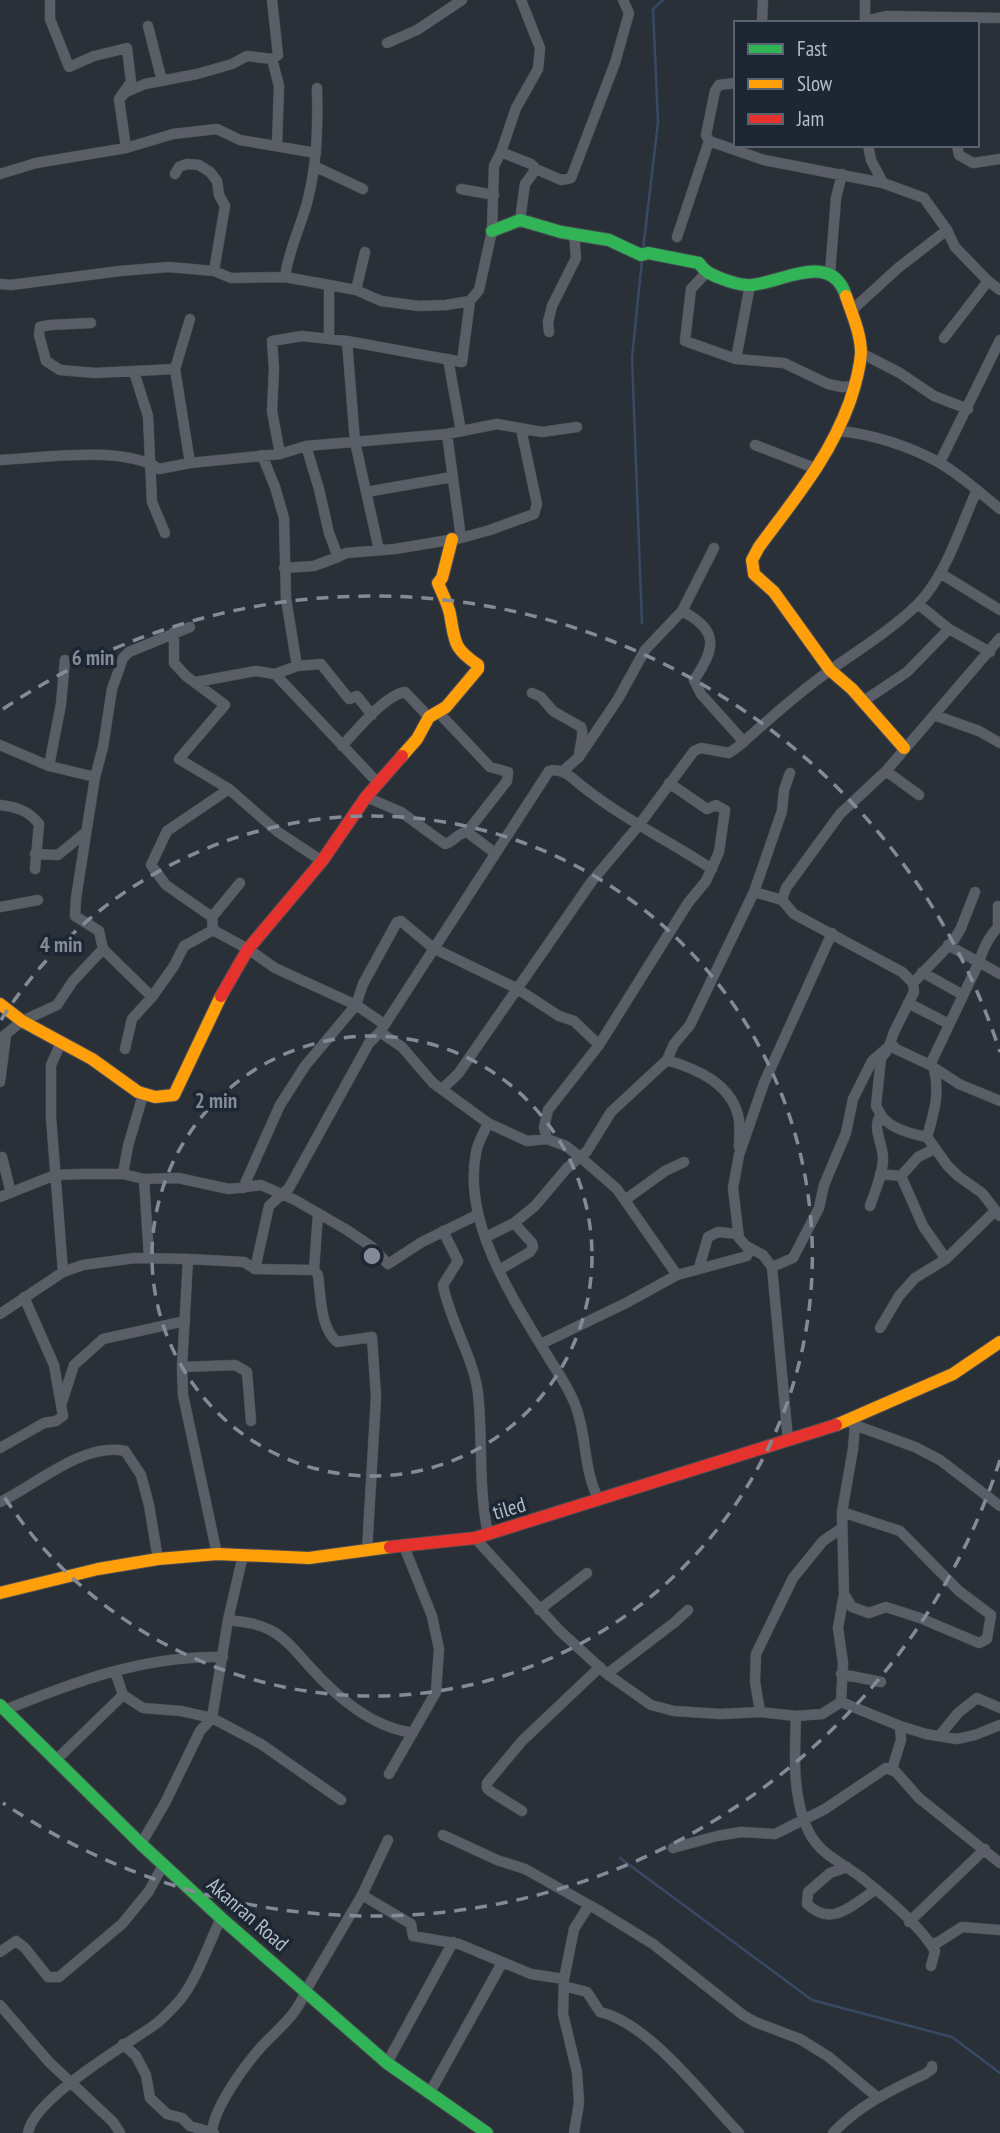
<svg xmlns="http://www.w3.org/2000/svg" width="1000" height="2133" viewBox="0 0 1000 2133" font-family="'PT Sans Narrow',sans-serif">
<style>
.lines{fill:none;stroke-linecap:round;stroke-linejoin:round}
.stream{stroke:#384963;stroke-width:2.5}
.street-casing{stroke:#484c53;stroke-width:11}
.fast-casing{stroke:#484c53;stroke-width:14}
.slow-casing{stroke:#484c53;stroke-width:14}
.jam-casing{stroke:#484c53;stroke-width:14}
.street{stroke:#5a5e66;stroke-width:10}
.fast{stroke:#30b455;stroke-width:12}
.slow{stroke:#ff9f0a;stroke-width:12}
.jam{stroke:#e5322d;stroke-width:12}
.ring{fill:none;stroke:#848b96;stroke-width:3.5;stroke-dasharray:12 9}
.labels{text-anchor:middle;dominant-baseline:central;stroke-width:7;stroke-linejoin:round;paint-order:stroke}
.street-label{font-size:21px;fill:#b4bcc9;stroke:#1d2633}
.centre{fill:#848b96;stroke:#1d2633;stroke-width:3.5}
.ring-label{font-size:21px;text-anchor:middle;font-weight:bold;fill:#848b96;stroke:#1d2633;stroke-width:7;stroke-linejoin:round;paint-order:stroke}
</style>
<rect width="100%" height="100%" fill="#2a3038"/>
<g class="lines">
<path class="stream" d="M643,250L658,122L653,9L663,0
M642,623L632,358L642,260
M620,1858L812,2000L952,2037L1000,2073"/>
<defs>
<path id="street" d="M50,0V19L69,67L94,56L127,48L131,82L119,99L126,148
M865,21L886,16L1000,18
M762,23L763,0
M865,23V0
M148,26L162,81
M387,43L417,30L462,0
M272,59L278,55L272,0
M119,99L126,92L145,84L197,74L232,64L247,56L272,59L279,86L277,146
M709,141L764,160L883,183L924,198L947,230L955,247L988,281L1000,290
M868,145L871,160L883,183
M957,145L959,155L973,163L1000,159
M501,152L531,164L536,169L525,184L520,220
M316,167L363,189
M536,169L561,180L571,178L615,63L629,13L623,0
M0,174L36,163L126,148L173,134L217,129L240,140L316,153
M175,174L179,167L187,164L199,165L210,172L217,181L219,195L225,206L214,271
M461,189L494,195
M677,237L709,141L706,135L715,91L719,85L736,83
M706,273L691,289L685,341L736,359L784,363L828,384L842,387L855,386
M830,273L836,198L842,174
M285,277L329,285V339
M0,284L11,285L120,271L169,267L214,271L231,278L285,277C288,252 300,228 307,203C317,165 318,127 317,88
M329,285L356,290L381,301L419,306L446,305L470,301L479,290L492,231L494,166L501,152L516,108L538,69L540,48L521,0
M356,290L365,252
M851,311L898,268L947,230
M190,319L175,369L190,463
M91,323L50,325L40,327L39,335L46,361L60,370L95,373L175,369
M549,332L548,322L552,306L576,258L574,233
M944,338L988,281
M347,341L355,442L379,550
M861,353L900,373L934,396L968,409
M448,359L461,431
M736,359L750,285
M134,372L148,416L152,502L165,533
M839,431C872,434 909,446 938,462C960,474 980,493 1000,509
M447,434L461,538
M755,445L817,469
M306,446L319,489L329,533L338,557L346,553L395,549L461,538L490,530L534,514L537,504L521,429
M280,454L272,411L274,369L272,341L302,336L347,341L462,362L470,301
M262,455L275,487L284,518L286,599L297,666
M0,460C42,458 124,445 159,469L190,463L280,454L306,446L447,434L497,424L542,432L577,427
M940,462L1000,340
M366,492L452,477
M284,568L314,566L338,557
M940,573L1000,610
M918,604L949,629L990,652
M682,611C719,630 716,648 694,680L701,694L744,742
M174,632V663L186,676L225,705L179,759L229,789L278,832L322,861
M275,674L378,783
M196,682L256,671L275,674L297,666L321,664L349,699L357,696L372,715
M532,693L541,697L553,711L581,727C585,736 579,746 579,756
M862,702L907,672L949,629
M934,715L979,731L1000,743
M0,745L49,766L95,777
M342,746C356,731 385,695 405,692L429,717
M49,766L61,704L65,660
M563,771L579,757L618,699L645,650L682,611L714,548
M886,771L919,795
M366,797L401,812L445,844C454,842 457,833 467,832L507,781L508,772L490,767L438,712
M0,805C16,807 28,810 39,824L35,869
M467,832L495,853
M35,854L58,855L86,832
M754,892L782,900L794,914L902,972L913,983
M782,900L786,888L840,814L886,771L1000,638
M0,907L38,900
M212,917L240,883
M213,930L212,917L166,885L151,865L167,831L229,789
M213,930L248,949L275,968L356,1005L384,1024
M948,945L1000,974
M922,972L963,995
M152,997L103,949L99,931L75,916L76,898L95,777L103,747L112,689L123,658L129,652L190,627
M908,1003L949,1024
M380,1032L402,1047L433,1083L488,1123L527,1141L547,1139L566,1146L579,1156L617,1189L677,1275
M0,1039L22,1021L57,1005L73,981L103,949
M891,1043L896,1049L930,1065L959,1084L1000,1101
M125,1049L132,1019L152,997L174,966L184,946L213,930
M667,1060C697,1069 733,1084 739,1120C740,1128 739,1139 739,1147
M930,1065L979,962C983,948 988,938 998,927V906
M0,1082L6,1035
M442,1089L458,1074L592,881L639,825L694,751L701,748L729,753L739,746C768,720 797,694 829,671C860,649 891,630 918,604C947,574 960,527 977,490
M881,1115C889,1128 911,1134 927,1137L947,1165L958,1176L982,1193L1000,1216
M488,1123C484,1133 477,1143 476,1153C462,1224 515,1302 550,1360C559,1374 568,1387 574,1402C588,1435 582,1468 599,1500
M927,1137C934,1113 940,1094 934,1069
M547,1139L544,1127L548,1110L599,1045L688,903L706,881L719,852L725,810L716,805L707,809L669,783
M2,1157L11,1193
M123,1174L128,1146L143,1095
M880,1174L901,1176L918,1157L934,1149
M901,1176L923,1226L946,1259
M144,1179L149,1258
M243,1188L280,1105L305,1066L356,1005L363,984L397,922L401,921L433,948L516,988L559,1016L574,1021L599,1045
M0,1197L55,1175L81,1174H123L144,1179L178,1178L229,1189L261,1185L295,1200L347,1230L372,1247L388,1264L422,1242L477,1215
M625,1200L665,1171L684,1162
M870,1206C875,1191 883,1174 883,1158C883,1143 871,1127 881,1115L876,1106L881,1058L886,1052
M318,1213L314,1270L318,1275C321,1297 320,1327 337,1342L372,1337L376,1397L367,1551
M443,1231L458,1261L443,1285C450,1322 473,1356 478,1393C483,1440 478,1487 488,1534
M486,1237L514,1223L535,1206L567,1168L587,1151L611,1112L667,1060L674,1044L690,1025L754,892L782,811L784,790L790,773
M188,1259L182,1367L183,1395L217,1554
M772,1267L793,1258L819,1208L824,1185L846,1133L853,1099L872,1061L886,1049H888L894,1032L914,992L913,983L954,940L961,928L975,892
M699,1268L708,1237L718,1232L738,1234
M255,1269L269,1206L289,1188L369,1043L380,1032L549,771C562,767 572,778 582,786C622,818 669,841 712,869
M499,1270L530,1252L533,1247L532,1243L514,1223
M63,1272L51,1117V1065L59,1047L63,1042
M0,1314L63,1272L83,1265L135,1258L188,1259L244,1262L255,1269L314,1270
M880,1328L899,1296L915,1278L946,1259L995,1211
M541,1344L626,1303L677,1275L747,1256L750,1248
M182,1367L235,1365L247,1372L251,1421
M62,1402L74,1365L103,1339L185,1321
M852,1424L915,1447L940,1460L1000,1506
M788,1440L772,1267L763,1255L746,1246L739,1238L733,1188L739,1155L764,1083L832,933
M0,1448L44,1423L56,1421L63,1416L54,1365L24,1297
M0,1502C36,1485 83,1442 125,1451L141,1475L149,1505L158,1559
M842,1512L900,1531L959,1591L991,1615L987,1639L979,1643L920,1618L886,1607L869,1613L852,1607L844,1594
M475,1538L560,1631L607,1674L651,1705L674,1711L721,1714L760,1712L796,1716L822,1714L841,1702L900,1726L926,1734L957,1739L975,1735L1000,1725
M539,1610L587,1573
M228,1620C243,1622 257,1623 270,1630C286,1638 298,1654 310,1667C337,1697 371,1727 413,1733
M115,1671L123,1695L143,1708L181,1711L212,1718L261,1744L341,1800
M607,1674L675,1622L688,1610
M841,1674L881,1682
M841,1702L843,1663L838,1628L844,1594L842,1512L853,1449L855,1425
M5,1710C76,1681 146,1655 223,1657
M760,1712L755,1681L756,1654L793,1578L823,1541L842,1528
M796,1716C795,1751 792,1790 805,1823C816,1854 839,1860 862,1878C886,1897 920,1925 935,1951L931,1966
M940,1735L958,1713L977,1698L1000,1708
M56,1760L123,1695
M892,1769L901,1740L900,1726
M389,1774L436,1692L439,1649L432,1616L403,1544
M522,1811L490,1791L487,1788V1783L522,1741L600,1667
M443,1835L497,1860L525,1869L598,1910L653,1944L743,2015L755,2022L800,2039L829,2057L877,2097
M141,1844L165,1803L200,1731L212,1718L228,1620L243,1555
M673,1848L717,1836L741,1832L775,1834L825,1809L886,1768L896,1772L919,1798L1000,1863
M847,1867L830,1873L808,1892L807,1904C832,1928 852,1905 875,1890
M362,1895L411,1924L413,1936L459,1944L531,1974L564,1979
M909,1922L985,1849
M930,1943H937L962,1927L1000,1930
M0,1952L16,1941L25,1948L48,1977H59L122,1924L149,1891L163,1865
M564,1986L587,1992L600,2012C649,2023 703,2096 739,2133
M0,2005L49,2062L113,2122L120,2133
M123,2044L136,2056L146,2075L150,2098L167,2114L182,2118L190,2126L214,2133
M387,2063L453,1942
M429,2094L502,1963
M212,2131C215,2106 245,2065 262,2046C280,2027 297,2015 306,1990L362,1895L388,1840
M28,2133C33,2099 124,2046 153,2026C162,2020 172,2009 180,2000C196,1981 210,1941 221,1918
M574,2133L579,2103L577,2072L563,2014L564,1979L574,1929L589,1905
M833,2133C858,2106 891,2090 925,2074L932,2069V2066"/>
<path id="fast" d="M492,231L520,220L561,232L609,240L641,255L648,253L699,263C705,272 710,274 720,278C730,282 741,286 752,285C785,281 832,251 846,296
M0,1705L141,1844L221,1918L387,2063L487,2133"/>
<path id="slow" d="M846,296C852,314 861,334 861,353C860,369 855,386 850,401C829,459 795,498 759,547L752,560L754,574L774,592L830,670L852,689L904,748
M402,756L417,739L429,717L446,707L478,669V665C453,648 455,642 450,614C448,604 442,593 438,583L442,578L452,539
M0,1004L22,1021L92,1059L138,1092L155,1097L174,1095L221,996
M836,1425L953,1374L1000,1342
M0,1593L98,1569L158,1559L217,1554L309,1558L390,1547"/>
<path id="jam" d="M221,996L248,949L322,861L366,797L402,756
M390,1547L475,1538L836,1425"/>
</defs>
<use href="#street" class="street-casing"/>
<use href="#fast" class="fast-casing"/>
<use href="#slow" class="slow-casing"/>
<use href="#jam" class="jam-casing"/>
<use href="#street" class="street"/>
<use href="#fast" class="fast"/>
<use href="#slow" class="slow"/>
<use href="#jam" class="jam"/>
</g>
<g class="ring">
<circle cx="372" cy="1256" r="220"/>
<path d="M1 1020A440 440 0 1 1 1 1492"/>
<path d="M1000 1460A660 660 0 0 1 3 1803M3 709A660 660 0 0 1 1000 1052"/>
</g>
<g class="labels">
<g class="street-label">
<text transform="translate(509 1508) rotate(-16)">tiled</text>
<text transform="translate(248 1914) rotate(41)">Akanran Road</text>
</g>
</g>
<circle cx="372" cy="1256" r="10" class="centre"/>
<g class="ring-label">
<text x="93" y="665">6 min</text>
<text x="61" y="952">4 min</text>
<text x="216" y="1108">2 min</text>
</g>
<rect x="734" y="21" width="245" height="126" fill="#1d2633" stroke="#59626f" stroke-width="2"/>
<rect x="748" y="44" width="35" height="10" fill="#30b455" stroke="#59626f" stroke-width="2"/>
<text x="797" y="56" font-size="21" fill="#b4bcc9">Fast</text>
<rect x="748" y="79" width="35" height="10" fill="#ff9f0a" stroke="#59626f" stroke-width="2"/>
<text x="797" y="91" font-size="21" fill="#b4bcc9">Slow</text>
<rect x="748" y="114" width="35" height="10" fill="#e5322d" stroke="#59626f" stroke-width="2"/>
<text x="797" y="126" font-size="21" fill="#b4bcc9">Jam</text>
</svg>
